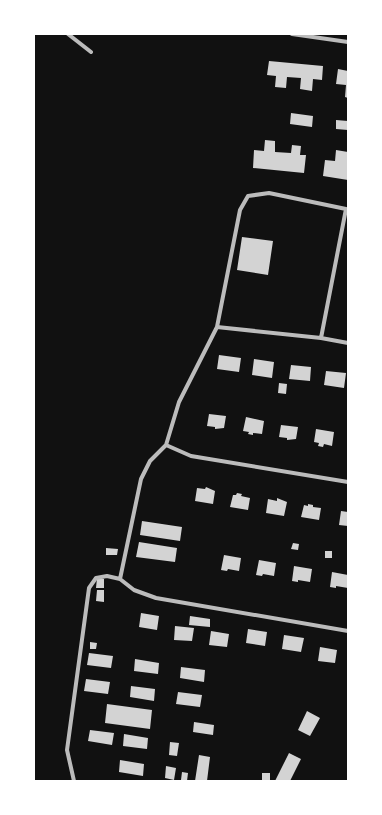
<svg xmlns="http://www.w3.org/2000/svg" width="382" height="815" viewBox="0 0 382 815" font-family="'Source Sans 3',sans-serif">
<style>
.building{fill:#d3d3d3}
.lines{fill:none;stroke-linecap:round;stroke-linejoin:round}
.service{stroke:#bcbcbc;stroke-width:4}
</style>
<rect width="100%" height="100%" fill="#111"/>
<path class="building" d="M269,61L323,66L322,80L313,79L312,91L300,89L301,78L287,77L286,88L275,87L276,76L267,75Z
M338,69L348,71V98L345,97L346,85L336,84Z
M291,113L313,116L312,127L290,124Z
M336,120L348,121V130L336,129Z
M265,140L275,141V152L291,153L292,145L301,146L300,155H306L304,173L253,168L254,150L264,151Z
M336,150L348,152V180L323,176L325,160L335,161Z
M242,237L273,241L268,275L237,270Z
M219,355L241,358L239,372L217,369Z
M254,359L274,362L272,378L252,375Z
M291,365L311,367L310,381L289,379Z
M326,371L346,373L344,388L324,385Z
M279,383L287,384L286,394L278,393Z
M209,414L226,416L224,428L215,429V427L207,426Z
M246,417L264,421L262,434L253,433V435L248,434L249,432L243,431Z
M281,425L298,427L296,439L287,440V438L279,437Z
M316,429L334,432L332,446L324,444L323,447L318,446L319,443L314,442Z
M206,487L215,491L213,504L195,501L197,488L205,489Z
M237,493L242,494L241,496L250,498L248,510L230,507L233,495H236Z
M277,498L287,502L284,516L266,513L268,499L277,501Z
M308,504L313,505V507L321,508L319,520L301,517L304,505L308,506Z
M341,511L348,512V526L339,525Z
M142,521L182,527L180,541L140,535Z
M139,542L177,548L175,562L136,557Z
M293,543L299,544L298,550L291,549Z
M106,548L118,549L117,555H106Z
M325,551H332V558H325Z
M224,555L241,558L239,571L228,569L227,571L221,570Z
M259,560L276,563L274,576L263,574L262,576L256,575Z
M294,566L312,569L310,582L298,580V582L292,581Z
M332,572L348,575V588L336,586V588L330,587Z
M97,578L104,579V588H96Z
M97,590H104V602L96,601Z
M141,613L159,616L157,630L139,627Z
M190,616L210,619V627L189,625Z
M175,626L194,628L192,641L174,640Z
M248,629L267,632L265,646L246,643Z
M211,631L229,634L227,647L209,645Z
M284,635L304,638L301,652L282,649Z
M90,642L97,643L96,649H90Z
M320,647L337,650L335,663L318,661Z
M89,653L113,656L111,668L87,665Z
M135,659L159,663L158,674L134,671Z
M181,667L205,670L204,682L180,678Z
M86,679L110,682L108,694L84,691Z
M131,686L155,689L154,701L130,697Z
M178,692L202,695L200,707L176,704Z
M107,704L152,710L150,729L105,723Z
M307,711L320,718L310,736L298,730Z
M194,722L214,725L213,735L193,732Z
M90,730L114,733L112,745L88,741Z
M124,734L148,738L147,749L123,746Z
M170,742L179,743L177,756L169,755Z
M289,753L301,759L290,781H275Z
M199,755L210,757L207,781H195Z
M120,760L144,764L143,776L119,772Z
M166,766L176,768L174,780L165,778Z
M182,772L188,773L187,781L181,780Z
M262,773H270V780H262Z"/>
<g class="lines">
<path class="service" d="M68,34L91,52
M292,34L348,42
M346,209L269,193L248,196L240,210L217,327L179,402L166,445L150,461L141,479L120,579L134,590L156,598L348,631
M348,210L346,209L321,338L348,343
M217,327L321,338
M166,445L191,456L348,482
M74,781L67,750L89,588L96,578L107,576L120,579"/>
</g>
<rect width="382" height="815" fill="none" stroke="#ffffff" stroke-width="70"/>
</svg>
